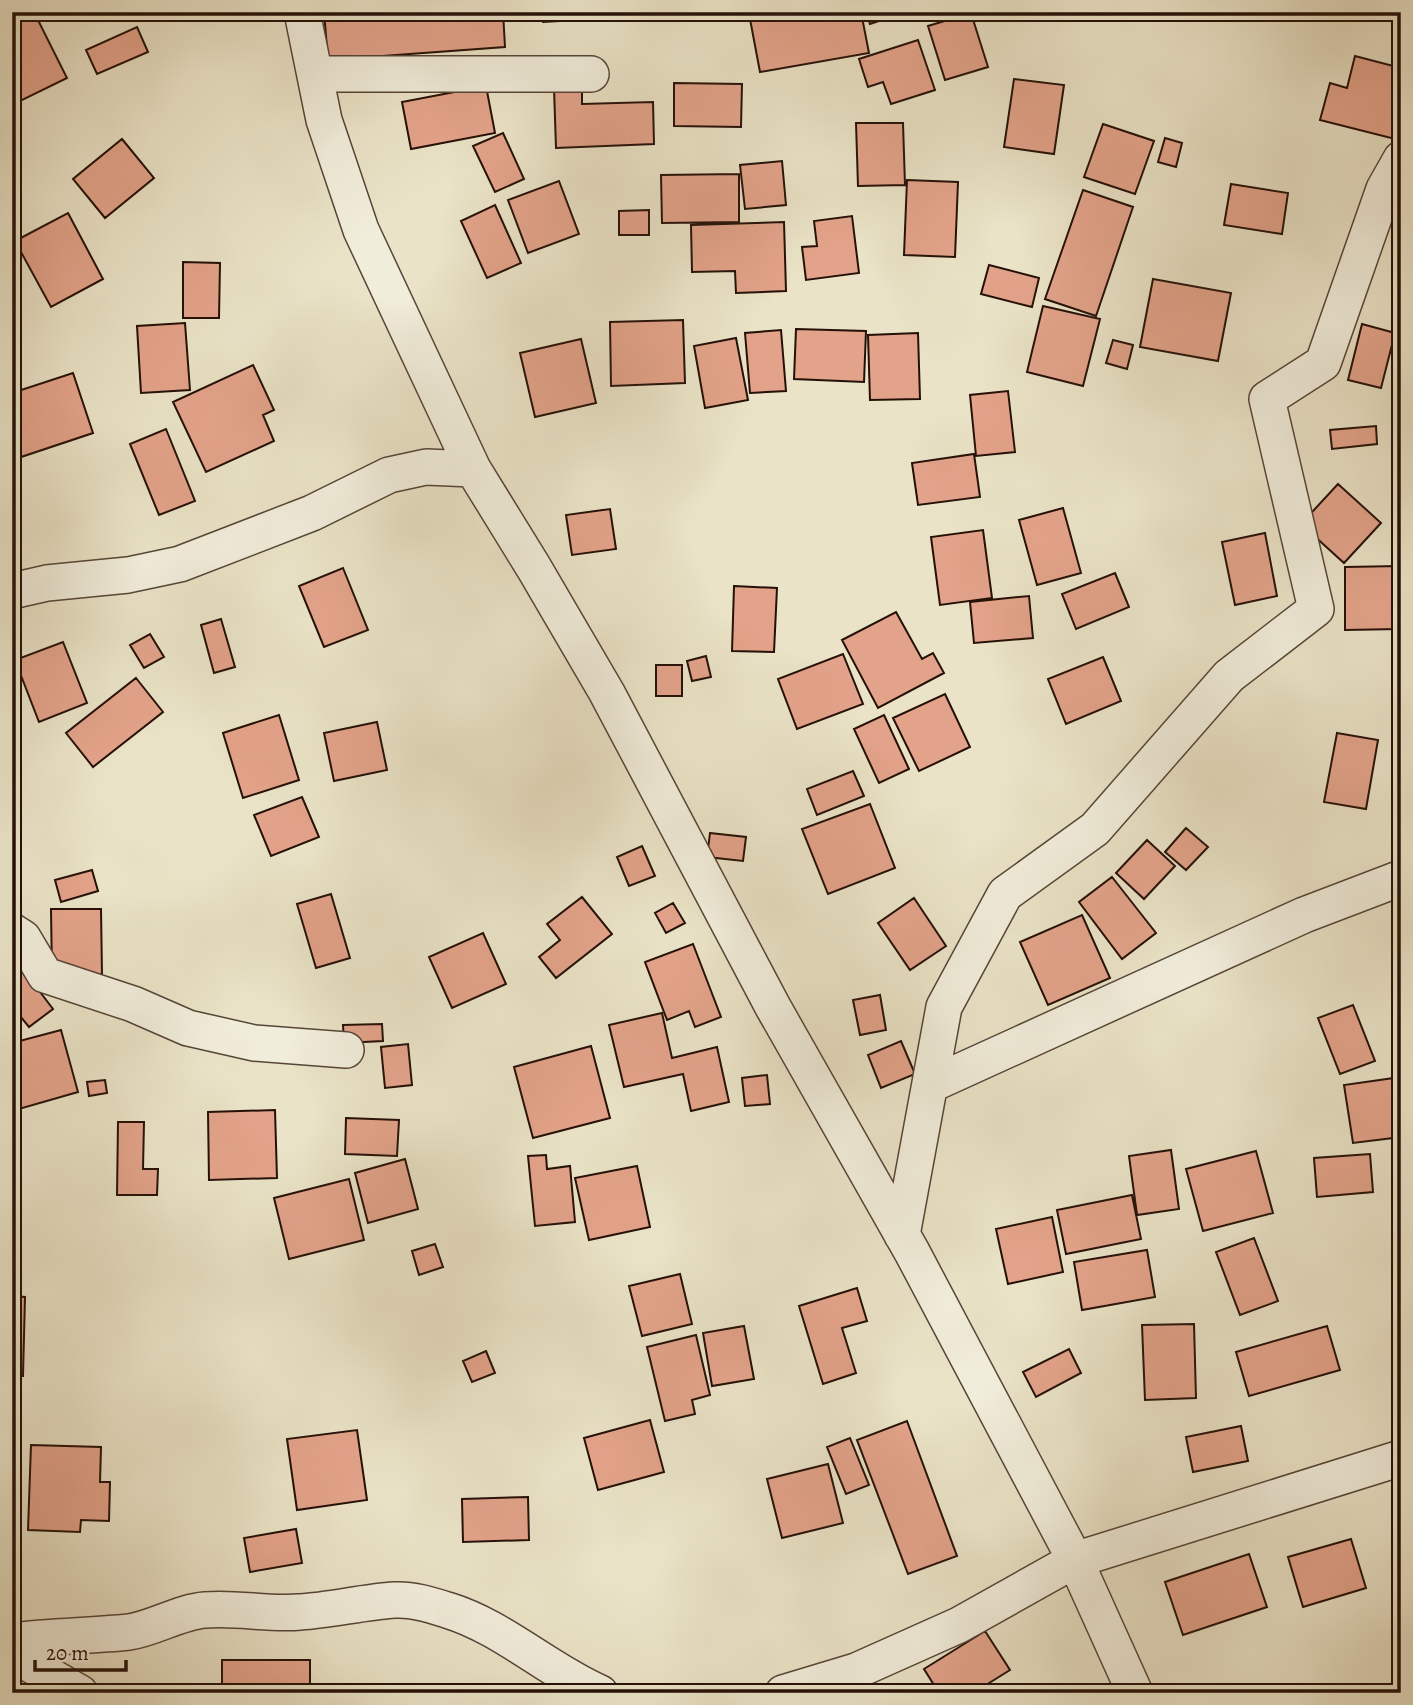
<svg xmlns="http://www.w3.org/2000/svg" width="1413" height="1705" viewBox="0 0 1413 1705" font-family="Alegreya,serif">
<style>
.building{fill:#e3a38a;stroke:#251008;stroke-width:2}
.lines{fill:none;stroke-linecap:round;stroke-linejoin:round}
.minor-casing{stroke:#564538;stroke-width:38}
.minor{stroke:#f1eddb;stroke-width:35}
</style>
<rect width="100%" height="100%" fill="#eae3c7"/>
<filter id="stains"><feTurbulence type="fractalNoise" baseFrequency=".00286" numOctaves="4"/><feColorMatrix values="0 0 0 0 .2 0 0 0 0 .09 0 0 0 0 .02 0 0 0 .5 -.17"/></filter>
<radialGradient id="worn" r=".72"><stop offset=".6" stop-color="#630" stop-opacity="0"/><stop offset="1" stop-color="#630" stop-opacity=".3"/></radialGradient>
<path class="building" d="M12,12H26L27,15L34,12L67,78L12,105Z
M324,12H503L505,47L328,60Z
M542,12H594L595,19L543,22Z
M610,12H653L612,20Z
M790,12H861L869,53L760,72L750,19Z
M866,12H906L870,24Z
M971,13L988,67L945,80L928,26Z
M137,27L148,52L97,74L86,50Z
M918,40L935,90L891,104L883,82L868,87L859,59Z
M1355,56L1401,68L1399,140L1320,120L1330,83L1347,88Z
M1014,79L1064,85L1054,154L1004,147Z
M674,83L742,84L741,127L674,126Z
M486,86L495,133L411,149L402,102Z
M582,87V104L653,102L654,144L556,148L554,88Z
M856,123H903L905,185L858,186Z
M1103,124L1154,141L1135,194L1084,177Z
M503,133L524,179L495,192L473,146Z
M1165,138L1182,143L1176,167L1158,162Z
M122,139L154,178L105,218L73,179Z
M782,161L786,205L745,209L740,165Z
M739,174V222L662,223L661,175Z
M907,180L958,182L955,257L904,255Z
M559,181L579,234L528,253L508,200Z
M1231,184L1288,193L1282,234L1224,225Z
M1083,190L1133,207L1096,316L1045,299Z
M495,205L521,263L487,278L461,221Z
M649,210V235H619V211Z
M68,213L103,279L51,307L15,241Z
M852,216L859,273L806,280L802,247L817,246L814,221Z
M784,222L786,291L736,293L735,271L692,272L691,225Z
M183,262L220,263L219,318H183Z
M989,265L1039,278L1032,307L981,294Z
M1153,279L1231,293L1218,361L1140,347Z
M1043,306L1100,319L1083,386L1027,372Z
M683,320L685,383L611,386L610,322Z
M185,323L190,390L141,393L137,326Z
M1362,324L1395,333L1381,388L1348,380Z
M796,329L866,331L864,382L794,379Z
M781,330L786,391L750,393L745,333Z
M918,333L920,399L870,400L868,335Z
M736,338L748,400L705,408L694,346Z
M581,339L596,403L535,417L520,353Z
M1113,340L1133,345L1127,369L1106,363Z
M253,365L274,410L263,415L274,441L206,472L173,402Z
M73,373L93,433L12,460V393Z
M1008,391L1015,452L976,456L970,395Z
M1376,426L1377,444L1332,449L1330,430Z
M166,429L195,501L159,515L130,444Z
M974,454L980,497L918,505L912,463Z
M1338,484L1381,523L1344,563L1301,524Z
M1063,508L1081,573L1037,585L1019,520Z
M610,509L616,549L572,555L566,515Z
M983,530L992,598L940,605L931,537Z
M1265,533L1277,596L1235,605L1222,542Z
M1399,566L1400,629L1345,630V567Z
M343,568L368,630L324,647L299,586Z
M1115,573L1129,607L1076,629L1062,594Z
M734,586L777,588L774,652L732,651Z
M1029,596L1033,638L974,643L970,602Z
M896,612L922,659L933,653L944,673L878,708L842,640Z
M221,619L235,667L214,673L201,625Z
M150,634L164,657L144,668L130,645Z
M63,642L87,703L39,722L15,660Z
M843,654L863,704L797,729L778,679Z
M706,656L711,677L692,681L687,661Z
M1103,657L1121,701L1066,724L1048,679Z
M656,665H682V696H656Z
M136,678L163,712L93,767L66,733Z
M945,694L970,747L919,771L893,718Z
M279,715L299,780L243,798L223,733Z
M884,715L909,769L879,783L854,729Z
M377,722L387,770L334,781L324,733Z
M1337,733L1378,740L1366,809L1324,802Z
M853,771L864,796L817,815L807,789Z
M302,797L319,837L271,856L254,815Z
M870,804L895,868L828,894L802,829Z
M1186,828L1208,847L1186,870L1165,852Z
M710,833L746,837L743,861L707,857Z
M1147,840L1175,866L1144,899L1116,873Z
M642,846L655,876L629,886L617,857Z
M92,870L98,891L61,902L55,880Z
M1112,877L1156,933L1122,959L1079,902Z
M331,894L350,958L316,968L297,904Z
M582,897L612,934L556,978L539,957L560,940L547,924Z
M914,898L946,946L910,970L878,923Z
M673,903L685,923L666,933L655,913Z
M51,909H101L102,974L52,975Z
M1082,915L1110,978L1048,1005L1020,942Z
M483,933L506,984L452,1008L429,957Z
M693,944L721,1017L695,1027L689,1011L667,1020L645,962Z
M18,963L53,1009L29,1027L12,1006V967Z
M880,995L886,1030L860,1035L853,1000Z
M1353,1005L1375,1061L1340,1074L1318,1018Z
M662,1013L672,1058L717,1047L729,1102L691,1111L683,1074L624,1087L609,1025Z
M382,1024L383,1041L344,1043L343,1025Z
M61,1030L78,1092L12,1111V1043Z
M901,1041L915,1074L881,1088L868,1055Z
M408,1044L412,1085L385,1088L381,1047Z
M591,1046L610,1118L533,1138L514,1067Z
M767,1075L770,1104L745,1106L742,1078Z
M1401,1077V1137L1353,1143L1344,1085Z
M105,1080L107,1093L89,1096L87,1082Z
M275,1110L277,1178L209,1180L208,1112Z
M346,1118L399,1120L397,1156L345,1154Z
M118,1122H144L143,1169H158L157,1195H117Z
M1171,1150L1179,1209L1137,1215L1129,1156Z
M1256,1151L1273,1213L1203,1231L1186,1169Z
M1370,1154L1373,1192L1317,1197L1314,1158Z
M546,1155L547,1169L570,1166L575,1222L535,1226L528,1156Z
M405,1159L418,1209L368,1223L355,1173Z
M637,1166L650,1227L589,1240L575,1178Z
M349,1179L364,1240L289,1259L274,1198Z
M1132,1195L1141,1239L1066,1254L1057,1210Z
M1052,1217L1063,1272L1008,1284L996,1229Z
M1254,1238L1278,1301L1240,1315L1216,1252Z
M435,1244L443,1267L419,1275L412,1251Z
M1147,1250L1155,1297L1082,1310L1074,1262Z
M680,1274L692,1324L642,1336L629,1286Z
M857,1288L867,1321L842,1328L856,1373L823,1384L799,1306Z
M12,1296L25,1297L23,1376H12Z
M1194,1324L1196,1398L1145,1400L1142,1325Z
M744,1326L754,1379L712,1386L703,1333Z
M1327,1326L1340,1370L1249,1396L1236,1352Z
M696,1335L710,1395L692,1400L695,1414L665,1421L647,1347Z
M1069,1349L1081,1373L1036,1397L1023,1372Z
M486,1351L495,1373L472,1382L463,1361Z
M650,1420L664,1472L598,1490L584,1438Z
M907,1421L957,1556L908,1574L857,1440Z
M1241,1426L1248,1461L1193,1472L1186,1437Z
M357,1430L367,1500L297,1510L287,1439Z
M850,1438L869,1485L846,1494L827,1447Z
M31,1445L101,1447L100,1482H110L109,1521L81,1520L80,1532L28,1530Z
M828,1464L843,1523L782,1538L767,1479Z
M528,1497L529,1540L463,1542L462,1499Z
M296,1529L302,1563L250,1572L244,1538Z
M1351,1539L1366,1588L1303,1607L1288,1557Z
M1249,1554L1267,1607L1183,1635L1165,1582Z
M985,1631L1010,1670L973,1693H939L924,1669Z
M222,1660H310V1693H222Z"/>
<g class="lines">
<defs>
<path id="minor" d="M302,12L324,120L361,230L473,469L534,568L607,693L773,1007L912,1252L1075,1560L1135,1693
M315,74H591
M12,591L47,583L128,575L180,564L312,513L389,475L426,467L473,469
M12,931L23,938L45,975L133,1004L188,1028L254,1043L346,1050
M930,1085L1304,915L1401,878
M902,1235L944,1007L1005,894L1095,829L1229,676L1316,609L1267,399L1323,363L1384,189L1401,159
M12,1641C51,1636 90,1636 129,1632C155,1628 179,1612 205,1610C237,1607 268,1615 300,1612C332,1610 363,1602 395,1600C412,1599 431,1605 447,1610C503,1627 547,1670 600,1693
M12,1654L80,1693
M783,1693L856,1671L959,1625L1075,1560L1401,1458"/>
</defs>
<use href="#minor" class="minor-casing"/>
<use href="#minor" class="minor"/>
</g>
<rect width="1413" height="1705" fill="none" stroke="#eae3c7" stroke-width="42"/>
<rect x="14" y="14" width="1385" height="1677" fill="none" stroke="#251008" stroke-width="3.5"/>
<rect x="21" y="21" width="1371" height="1663" fill="none" stroke="#251008" stroke-width="2"/>
<path d="M35 1660v10h91v-10" fill="none" stroke="#251008" stroke-width="3.5"/>
<text x="46" y="1660" font-size="21" fill="#251008" stroke="#f1eddb" stroke-width="5" paint-order="stroke">20 m</text>
<rect width="100%" height="100%" filter="url(#stains)"/>
<rect width="100%" height="100%" fill="url(#worn)"/>
</svg>
